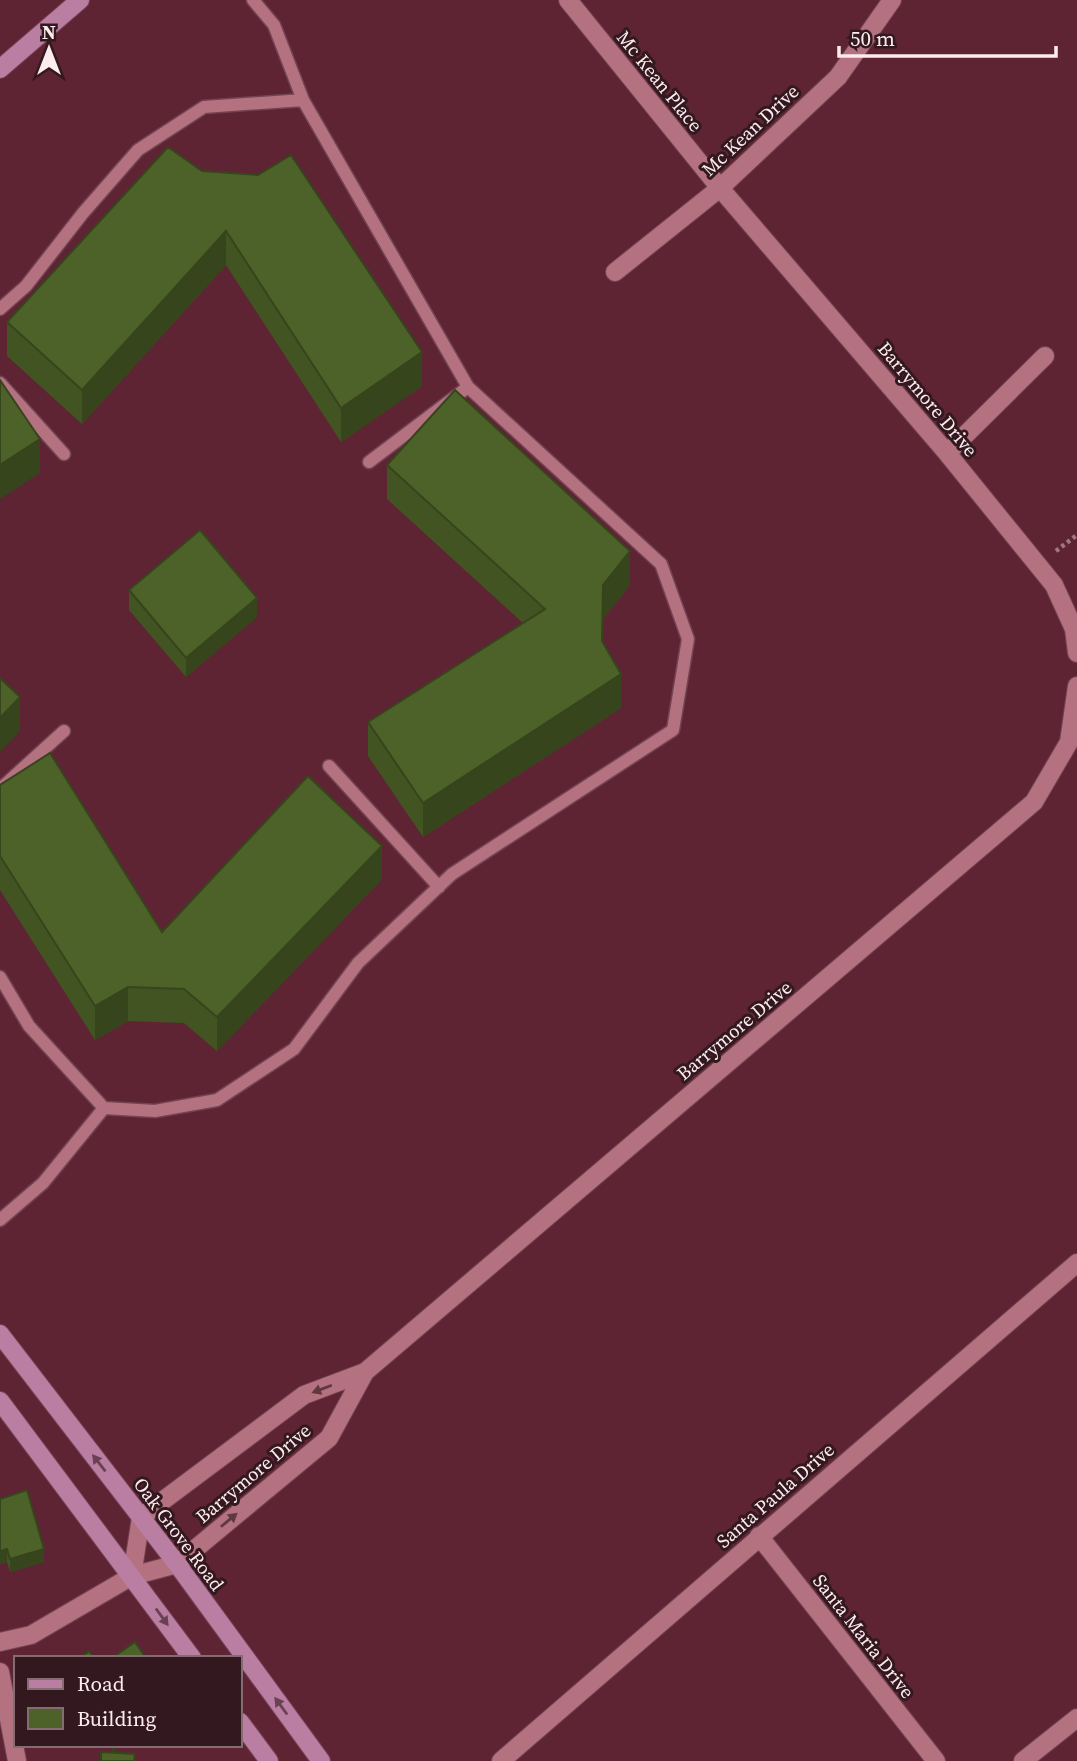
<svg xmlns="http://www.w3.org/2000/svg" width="1077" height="1761" viewBox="0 0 1077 1761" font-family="'Source Serif 4',serif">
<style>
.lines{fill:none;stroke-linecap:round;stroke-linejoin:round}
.service-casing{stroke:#724353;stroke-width:15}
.minor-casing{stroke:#724353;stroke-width:20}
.secondary-casing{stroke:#724353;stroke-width:20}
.path{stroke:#a07782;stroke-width:4.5;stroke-dasharray:3.5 3.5;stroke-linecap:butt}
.service{stroke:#b4717f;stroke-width:12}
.minor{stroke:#b4717f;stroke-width:18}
.secondary{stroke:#b97ea2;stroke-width:18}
.wall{fill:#425422}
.shaded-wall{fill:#36451c}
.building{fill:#4d6228;stroke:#36451c;stroke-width:2}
.oneway{fill:#603841}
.oneway2{fill:#694153}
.labels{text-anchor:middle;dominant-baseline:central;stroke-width:6;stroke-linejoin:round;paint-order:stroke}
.street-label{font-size:19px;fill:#fcecef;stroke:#33191f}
</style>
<rect width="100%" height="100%" fill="#5f2434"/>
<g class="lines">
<defs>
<path id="service" d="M0,309L26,286L83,213L138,150L204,107L303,100
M0,383L64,454
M369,462L468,387
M329,766L439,887
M0,789L64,731
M0,977L29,1026L104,1108L155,1111L217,1100L294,1049L358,963L452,874L673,730L688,639L661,564L468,387L303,100L274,25L253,0
M0,1220L43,1183L104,1108"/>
<path id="minor" d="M568,0L720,188L947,453L1054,585L1074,629L1077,653
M615,272L720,188L838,77L892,0
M947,453L1045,356
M365,1372L1034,802L1069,742L1077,686
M759,1536L936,1761
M0,1642L31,1635L132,1576L177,1564L329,1438L365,1372L304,1395L141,1517L132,1576
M0,1672L17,1761
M501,1761L1077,1263
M1023,1761L1077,1718"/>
<path id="secondary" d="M0,69L80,0
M0,1334L177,1564L321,1761
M0,1401L192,1658
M240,1722L269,1761"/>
</defs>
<use href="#service" class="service-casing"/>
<use href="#minor" class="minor-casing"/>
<use href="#secondary" class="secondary-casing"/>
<path class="path" d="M1056,551L1077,535"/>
<use href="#service" class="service"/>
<use href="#minor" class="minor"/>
<use href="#secondary" class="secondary"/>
</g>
<path class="wall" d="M168,147L422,386L341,442L226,265L82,424L7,356V322Z
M387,465L630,585L603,619L602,642L621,708L423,837L368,756V722L523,623L387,499Z
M129,590L257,617L186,677L129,610Z
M0,785L162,932L382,879L217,1051L184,1023L128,1021L95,1040L0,890Z
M0,1499L44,1562L10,1572L7,1562L0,1564Z"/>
<path class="shaded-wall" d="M226,231V265L82,424V390Z
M422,352V386L341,442V408Z
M40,439V473L0,499V465Z
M630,551V585L603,619L602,675L603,585Z
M257,598V617L186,677V658Z
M621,674V708L423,837V803Z
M20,697V731L0,752V718Z
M382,846V879L217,1051V1017Z
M128,987V1021L95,1040V1006Z
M7,1549V1562L0,1564V1551Z
M44,1549V1562L10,1572V1559Z
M112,1745H121L112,1752Z"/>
<path class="building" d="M168,147L202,171L258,175L291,155L422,352L341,408L226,231L82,390L7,322Z
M0,380L40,439L0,465Z
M455,390L630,551L603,585L602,641L621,674L423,803L368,722L545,609L387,465Z
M200,530L257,598L186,658L129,590Z
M0,678L20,697L0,718Z
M50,753L162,932L308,776L382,846L217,1017L184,989L128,987L95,1006L0,856V785Z
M27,1490L44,1549L10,1559L7,1549L0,1551V1499Z
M135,1642L146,1658H112Z
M89,1651L94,1658H80Z
M101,1752L135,1754L134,1761H101Z"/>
<defs><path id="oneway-solid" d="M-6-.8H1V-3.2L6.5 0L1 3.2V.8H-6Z" transform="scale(1.75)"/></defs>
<g class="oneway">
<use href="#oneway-solid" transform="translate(322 1389) rotate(159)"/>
<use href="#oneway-solid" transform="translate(229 1520) rotate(-40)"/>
</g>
<g class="oneway2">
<use href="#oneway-solid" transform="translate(99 1463) rotate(-128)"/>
<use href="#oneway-solid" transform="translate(162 1617) rotate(54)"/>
<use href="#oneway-solid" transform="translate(281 1706) rotate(-126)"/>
</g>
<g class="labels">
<g class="street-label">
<text transform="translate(660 81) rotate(51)">Mc Kean Place</text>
<text transform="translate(750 130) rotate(-43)">Mc Kean Drive</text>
<text transform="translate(928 399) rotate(50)">Barrymore Drive</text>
<text transform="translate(734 1030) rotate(-40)">Barrymore Drive</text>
<text transform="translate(253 1473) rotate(-40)">Barrymore Drive</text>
<text transform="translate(775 1495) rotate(-41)">Santa Paula Drive</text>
<text transform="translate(179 1534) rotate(53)">Oak Grove Road</text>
<text transform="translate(864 1636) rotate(52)">Santa Maria Drive</text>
</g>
</g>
<rect x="14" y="1656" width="228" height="91" fill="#33191f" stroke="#836d72" stroke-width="2"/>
<rect x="28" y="1679" width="35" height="10" fill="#b97ea2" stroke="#836d72" stroke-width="2"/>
<text x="77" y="1691" font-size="21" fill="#fcecef">Road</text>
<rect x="28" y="1708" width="35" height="21" fill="#4d6228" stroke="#836d72" stroke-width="2"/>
<text x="77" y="1726" font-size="21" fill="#fcecef">Building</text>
<g transform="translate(49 49)" stroke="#33191f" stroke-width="5" paint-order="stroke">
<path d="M0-5L12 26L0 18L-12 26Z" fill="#fcecef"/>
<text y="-10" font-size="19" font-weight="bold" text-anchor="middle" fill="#fcecef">N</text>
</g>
<path d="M839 46v10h217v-10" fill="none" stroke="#fcecef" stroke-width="3.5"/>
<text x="850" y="46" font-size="21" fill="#fcecef" stroke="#33191f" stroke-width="5" paint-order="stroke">50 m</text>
</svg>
